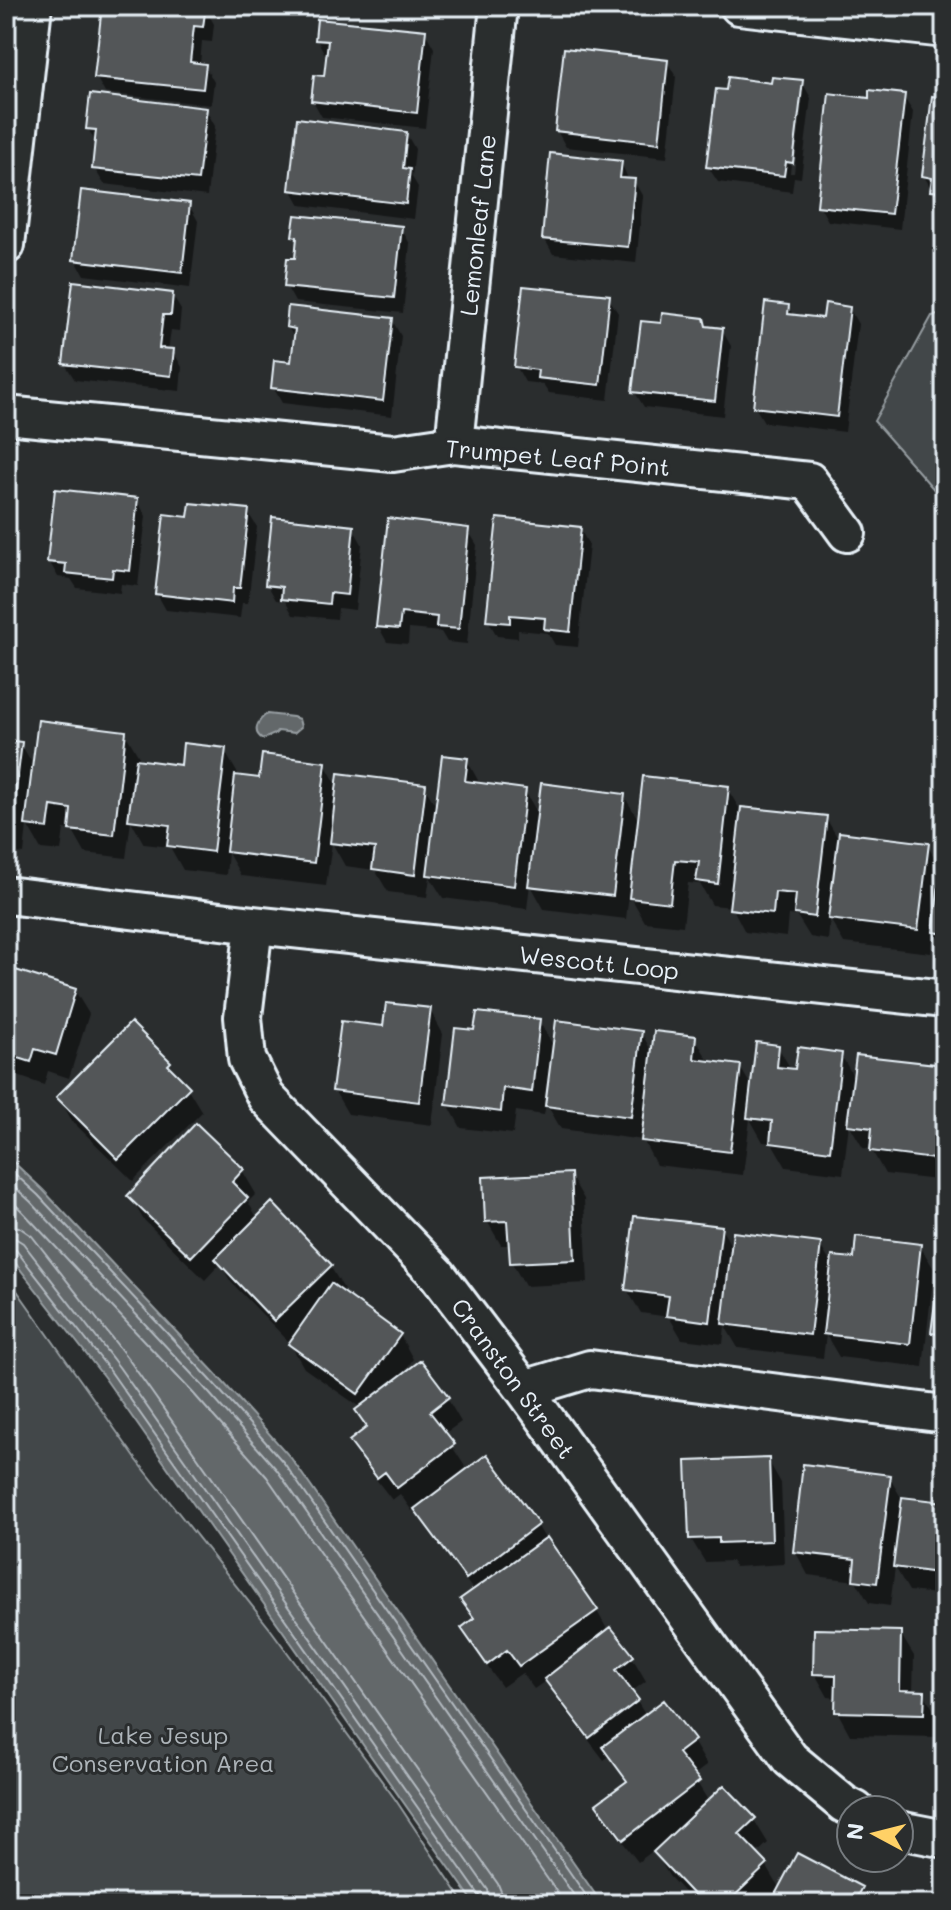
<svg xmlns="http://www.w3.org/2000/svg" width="951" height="1910" viewBox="0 0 951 1910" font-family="Mali,sans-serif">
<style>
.green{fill:#424648;stroke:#959ca0;stroke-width:2}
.water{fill:#63686b;stroke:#989fa3;stroke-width:2}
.shadow{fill:#0007;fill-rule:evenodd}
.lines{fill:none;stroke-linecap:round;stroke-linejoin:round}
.shore{stroke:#b3bac0;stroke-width:2}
.building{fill:#535759;stroke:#e8f1f8;stroke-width:2}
.minor-casing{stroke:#e8f1f8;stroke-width:42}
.minor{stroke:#2a2d2e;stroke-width:36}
.labels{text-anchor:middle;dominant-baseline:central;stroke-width:6;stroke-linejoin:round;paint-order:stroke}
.street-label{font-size:24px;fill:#e8f1f8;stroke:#2a2d2e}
.park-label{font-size:24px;fill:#aeb5ba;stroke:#2a2d2e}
</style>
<rect width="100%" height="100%" fill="#2a2d2e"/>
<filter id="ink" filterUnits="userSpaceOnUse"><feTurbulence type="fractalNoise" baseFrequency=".0125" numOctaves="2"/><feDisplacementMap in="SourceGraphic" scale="16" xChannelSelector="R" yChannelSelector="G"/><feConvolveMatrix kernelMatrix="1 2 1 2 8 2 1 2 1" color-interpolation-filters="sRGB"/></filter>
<g filter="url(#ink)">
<path class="green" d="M945,314V502L874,421L932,316Z
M6,1275L136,1459L271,1630L395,1799L465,1904H6Z"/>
<path class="water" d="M267,714L293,717L299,719L301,727L294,733L278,731L275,734L263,739C251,732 258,720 267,714Z
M6,1155L43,1190L215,1373L291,1458L602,1904H475L104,1377L6,1251Z"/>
<path class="shadow" d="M104,6H189L205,8L214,24L212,42L202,41L200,65L205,66L214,82L211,105L105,93L96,77Z
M425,32L434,48L425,128L322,117L313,101L326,79L328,56H326L317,40Z
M667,61L676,77L667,158L566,147L557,131Z
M802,82L811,98L801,178L794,177L792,192L718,182L708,167L773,85ZM799,94H803L794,173H790Z
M903,96L913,112L900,229L828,221L819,205L871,100Z
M945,100V190H938V194H945V207L941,206L924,176Z
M206,110L215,126L207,196L104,184L94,168L97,144L88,129Z
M406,133L415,149L412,177L418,187L414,219L300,205L291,189Z
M621,162L629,181H634L643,197L636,263L553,254L544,238Z
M189,205L198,221L190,288L84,275L75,259Z
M401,228L410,244L403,313L295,302L286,286L297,261L299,243L294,235Z
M172,295L181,310L179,331L171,330L168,351H173L182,367L180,391L75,380L65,364Z
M608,297L618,313L608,400L549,393L543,384L525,382L516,366Z
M788,307L794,316L825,320L849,308L858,324L845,432L764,422L755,407Z
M392,320L401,336L392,416L282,403L273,387L293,364L296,341L288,327Z
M702,320L708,329L722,330L731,346L723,416L644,407L634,391L662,326Z
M137,500L146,516L138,586L121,584L120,593L77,588L71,579L58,577L49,561Z
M247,511L257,527L248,603H242L240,618L166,610L157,594L190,519Z
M353,528L362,544L355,610L338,608L337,619L293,615L285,601L276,600L267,584Z
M580,529L589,545L578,647L555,645L548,633L518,630V638L497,636L488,620Z
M468,530L477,545L467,644L447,642L441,632L409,629L408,644L387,642L378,626Z
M125,733L139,757L138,762L182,767L224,750L238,774V777L261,780L325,764L338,787L424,786L437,808L467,760L480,784L525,791L539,816L624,796L640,822L727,788L742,813L826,818L840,842L927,845L942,870L945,847V950L934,930L931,953L844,943L830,919L828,940L810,937L797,916L788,915L786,937L745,932L732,907L712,905L700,884L688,883L683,926L645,922L629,894L626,919L544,909L530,884L527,909L443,898L430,877L427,897L388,892L375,870L345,866L332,843L326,886L241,876L228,853L226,875L183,870L170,847L144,844L131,821L126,858L85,853L72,830L64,829L61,851L41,849L27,825L24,854L6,851V742L21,744L35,768Z
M6,969L75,991L89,1014L69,1078L48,1071L44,1085L6,1072Z
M430,1010L443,1034L432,1125L348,1114L334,1090Z
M539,1021L554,1047L641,1032L653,1054L695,1038L710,1063L740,1067L753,1089L778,1047L792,1071L841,1055L855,1079L943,1067L945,1071V1181L885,1174L871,1149L863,1148L849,1124L843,1174L786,1167L772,1143L763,1142L750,1119L743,1175L656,1165L643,1140L561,1129L546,1103L544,1115L516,1111L513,1134L461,1128L448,1104L476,1032Z
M169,1063L178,1078L188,1089L202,1112L133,1181L72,1121L59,1097Z
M242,1170L256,1194L248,1202L258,1219L330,1266L344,1289L341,1293L400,1335L413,1359L401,1377L447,1398L461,1422L444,1434L468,1471L537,1525L546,1540L597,1611L608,1631L632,1657L646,1681L631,1692L646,1716L664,1703L693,1741L707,1765L693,1776L709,1802L754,1820L768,1843L756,1854L766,1865L780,1889H861L870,1904H772L779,1889L764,1904H695L669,1876L654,1850L638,1862L612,1828L599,1805L627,1784L609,1756L604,1760L560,1703L547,1680L534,1689L522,1673L502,1687L477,1652L463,1629L475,1620L463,1599L474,1591L430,1533L416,1508L412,1511L400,1494L392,1500L365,1465L352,1441L368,1429L357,1411L361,1408L304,1368L289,1342L231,1282L220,1264L205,1280L143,1219L130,1196Z
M570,1175L584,1199L588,1283L525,1286L512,1263L511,1245H501L487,1221Z
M721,1228L733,1249L820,1245L833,1267L920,1246L934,1269L923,1367L839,1357L826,1335L823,1358L738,1348L725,1326L723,1344L682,1339L669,1317L641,1313L627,1290Z
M945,1283V1354L933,1333Z
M768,1460L781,1483L784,1564L735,1567L732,1561L705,1562L691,1539Z
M889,1477L902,1499L945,1504V1595L909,1591L895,1567L890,1606L869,1603L856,1581L808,1575L795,1551Z
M900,1633L914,1656L913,1692L924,1693L937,1716V1737L850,1735L837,1711V1698L828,1697L815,1674Z"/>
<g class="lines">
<path class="shore" d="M6,1166L38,1195L209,1378L284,1463L592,1904
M6,1179L31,1202L202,1385L277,1470L580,1904
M6,1196L22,1211L193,1393L267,1477L565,1904
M6,1225L19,1227L32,1236L129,1360L498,1884L502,1894L503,1904
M6,1237L15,1238L23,1243L119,1367L488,1890L491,1904
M6,1247L16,1250L111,1372L480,1896L481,1904"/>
</g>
<path class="building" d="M102,6H206L203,27L194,26L190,62L206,64L203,89L94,78Z
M317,19L426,30L417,113L311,101L314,75L324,76L328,41L315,40Z
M564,48L668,60L659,143L555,131Z
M728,77L771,83L772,77L803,80L793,163L786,162L784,176L706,167L716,89L726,90Z
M869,90L905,94L891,214L817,206L829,93L869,98Z
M90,94L207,108L198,180L92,169L96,130L86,129Z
M932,96L945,98V192L930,191L932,178L922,176Z
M297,118L407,132L403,168L410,169L406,204L289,190Z
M550,153L622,161L620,178L635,179L628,247L542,239Z
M81,190L190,203L182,273L73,260Z
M295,215L402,226L394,298L284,287L287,258H295L297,237L292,236Z
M73,281L173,293L171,315H163L159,348L174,349L171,376L63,364Z
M523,286L610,295L600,385L537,378L538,370L514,367Z
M765,302L789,305L788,314L823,318L825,303L850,307L837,417L753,407Z
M288,306L393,318L383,401L271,388L274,360L291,362L295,329L286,327Z
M662,313L704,318L706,326L723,328L715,401L632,392L641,321L661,323Z
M55,489L138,498L130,571L113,569L112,578L65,573L66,564L47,562Z
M190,503L249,509L240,588H233L232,603L155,594L164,514L188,517Z
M272,517L354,526L347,595L330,593L329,604L281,599L282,587L265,585Z
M388,518L469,528L459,629L436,627L437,617L401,613L399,629L376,627Z
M497,518L581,527L570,632L544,629L545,618L510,615V623L486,621Z
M38,720L126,731L114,835L69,830L71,809L51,806L48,828L25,825Z
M6,740L22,742L11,831L6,830Z
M183,743L226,748L213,852L167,846L170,825L128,820L136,759L181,765Z
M262,754L326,762L314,863L226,852L235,775L259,778Z
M442,755L468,758L465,781L526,789L514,886L427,875Z
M338,773L426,784L415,875L372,869L375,848L330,843Z
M643,776L729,786L718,884L696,881L699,862L675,860L670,903L629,898Z
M541,783L625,794L613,896L528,886Z
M741,807L827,816L815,917L794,914L796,894L775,892L773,914L729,909Z
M839,832L929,843L918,930L828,919Z
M945,833V934L933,932Z
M6,967L76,989L56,1055L35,1049L31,1062L6,1054Z
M386,1003L431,1008L419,1102L332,1091L341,1021L383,1026Z
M477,1012L540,1019L532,1092L503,1088L501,1112L446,1105L455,1028L474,1030Z
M556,1020L642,1031L631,1117L545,1106Z
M131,1022L171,1062L168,1065L190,1087L118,1159L56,1097Z
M654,1031L696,1036L694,1059L741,1065L730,1152L641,1141Z
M756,1042L779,1045L777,1067L795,1069L798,1047L842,1053L830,1151L770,1143L772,1121L747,1118Z
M856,1055L944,1065L933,1159L870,1151L872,1128L847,1125Z
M196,1123L244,1169L232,1182L248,1198L191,1257L127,1196Z
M571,1173L575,1260L510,1263L507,1221L485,1222L483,1177Z
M272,1202L332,1265L274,1321L215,1259Z
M634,1216L722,1226L710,1322L666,1316L669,1296L625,1290Z
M733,1232L821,1243L810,1335L722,1324Z
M856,1236L921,1244L910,1344L823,1334L832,1256L854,1258Z
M938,1280L945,1281V1335L931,1333Z
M331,1283L401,1334L358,1394L288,1344Z
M421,1360L449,1397L430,1412L455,1444L397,1488L385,1472L377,1478L349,1441L367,1427L355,1410Z
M487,1454L539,1524L466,1579L414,1509Z
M769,1458L772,1541L719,1543V1538L689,1539L686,1461Z
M803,1464L891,1475L877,1583L853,1580L855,1559L793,1552Z
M945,1494V1574L893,1567L902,1497L944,1502Z
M547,1537L598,1610L519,1666L507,1650L487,1665L461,1628L474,1618L460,1599Z
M611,1627L634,1656L616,1670L639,1700L589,1738L544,1679Z
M814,1629L901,1631L900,1690L925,1691L924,1714L835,1712L836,1675L813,1674Z
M664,1700L695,1740L678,1753L700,1781L623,1840L596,1804L627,1781L602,1747Z
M724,1785L756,1818L739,1834L768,1864L726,1904H702L653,1852Z
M797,1853L862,1887L853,1904H770Z"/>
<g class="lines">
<defs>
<path id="minor" d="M739,6L945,29
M6,245L33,6
M6,415L393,453L454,444L809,481L847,533
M454,444L499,6
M6,895L254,925L945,999
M254,925L243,1017L247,1059L266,1097L437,1274L524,1389L790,1759L844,1804L856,1810
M524,1389L590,1369L945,1414
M899,1830L945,1839"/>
</defs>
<use href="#minor" class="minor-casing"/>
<use href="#minor" class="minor"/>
</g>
</g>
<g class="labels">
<g class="street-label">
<text transform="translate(477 225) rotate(-84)">Lemonleaf Lane</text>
<text transform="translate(558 457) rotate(5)">Trumpet Leaf Point</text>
<text transform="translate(599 962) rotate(6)">Wescott Loop</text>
<text transform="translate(514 1378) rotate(54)">Cranston Street</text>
</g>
<g class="park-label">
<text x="163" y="1734">Lake Jesup<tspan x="163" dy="28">Conservation Area</tspan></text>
</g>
</g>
<rect width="951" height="1910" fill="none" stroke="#2a2d2e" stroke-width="32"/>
<rect x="16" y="16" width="919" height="1878" fill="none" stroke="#e8f1f8" stroke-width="3" filter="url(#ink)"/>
<g transform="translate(875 1834) rotate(277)"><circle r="38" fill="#2a2d2e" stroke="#767b7f" stroke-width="2"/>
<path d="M0-6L14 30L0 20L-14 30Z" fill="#ffd166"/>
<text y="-12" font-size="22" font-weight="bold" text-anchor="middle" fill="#e8f1f8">N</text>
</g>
</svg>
